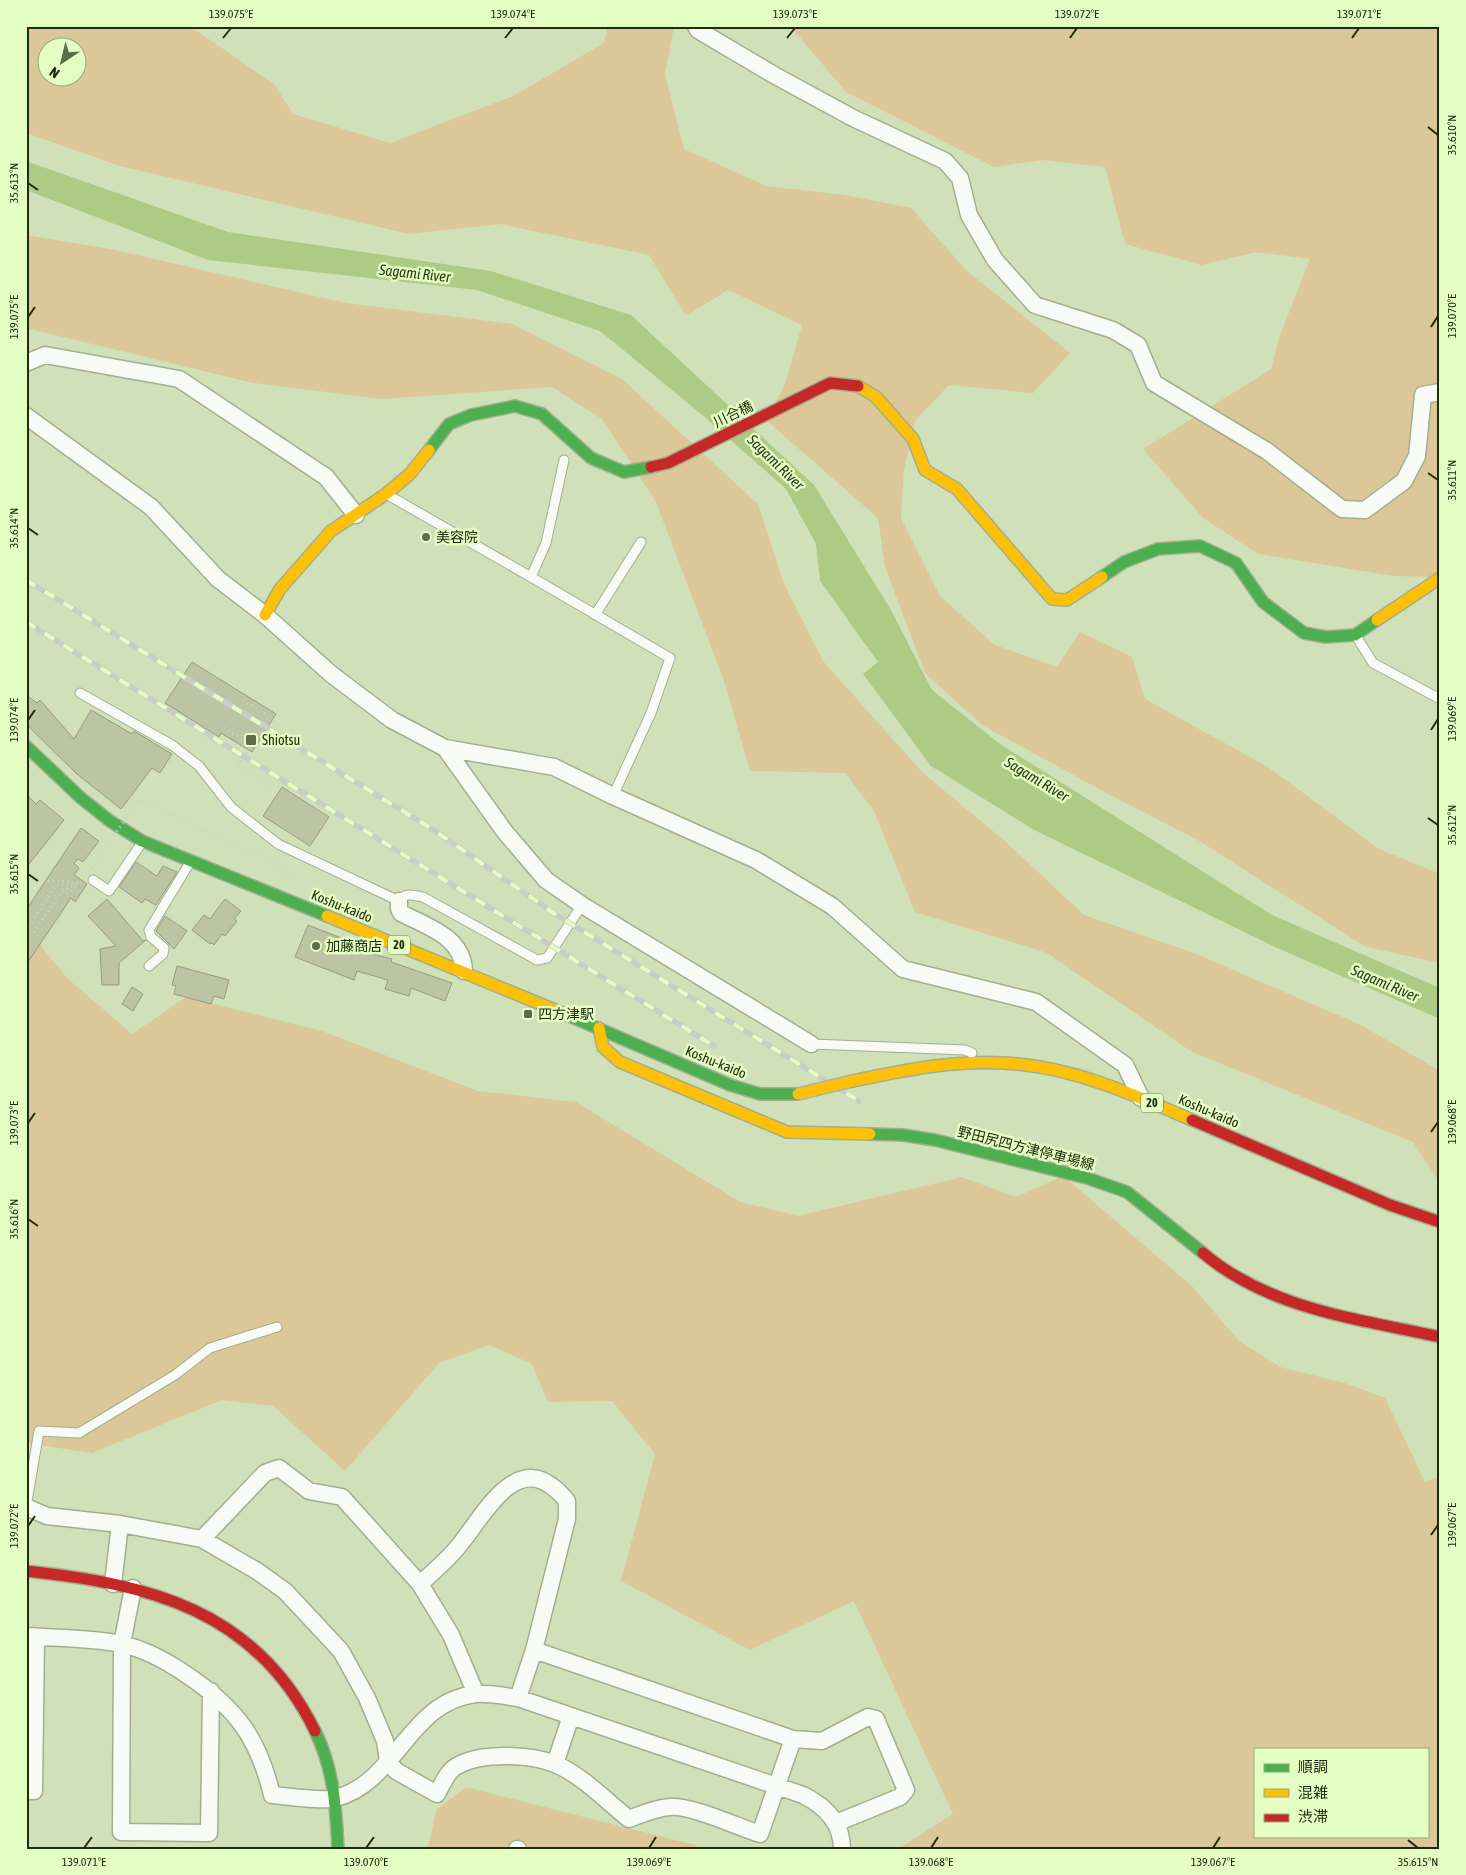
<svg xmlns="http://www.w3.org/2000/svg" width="1466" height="1875" viewBox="0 0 1466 1875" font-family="'Asap Condensed','Noto Sans JP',sans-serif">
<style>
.green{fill:#dcc798;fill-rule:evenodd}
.water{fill:#aecb85}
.building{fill:#bdc4a3;stroke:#969d7c}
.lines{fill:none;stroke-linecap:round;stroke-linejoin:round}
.lane-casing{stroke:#a1af90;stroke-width:11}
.street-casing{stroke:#a1af90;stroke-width:19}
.fast-casing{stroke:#a1af90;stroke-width:14}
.slow-casing{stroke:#a1af90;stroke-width:14}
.jam-casing{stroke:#a1af90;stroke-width:14}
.path{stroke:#cdd2c6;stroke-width:3;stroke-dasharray:1 4;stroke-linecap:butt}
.lane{stroke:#f8faf5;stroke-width:9}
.street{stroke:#f8faf5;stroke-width:16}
.fast{stroke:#4caf50;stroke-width:11}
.slow{stroke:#ffc107;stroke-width:11}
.jam{stroke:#c62828;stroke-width:11}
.rail-casing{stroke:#c9cec2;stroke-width:5.5}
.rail{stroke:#e3fdc3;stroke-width:4;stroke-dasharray:11;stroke-linecap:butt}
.slow-bridge-casing{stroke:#aeb2a8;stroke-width:14;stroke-linecap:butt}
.path-bridge{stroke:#cdd2c6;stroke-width:3;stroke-dasharray:1 4;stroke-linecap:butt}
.slow-bridge{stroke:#ffc107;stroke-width:11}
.ticks{fill:none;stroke:#202b0e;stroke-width:2}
.poi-dot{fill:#5e6b4a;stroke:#e3fdc3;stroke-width:2}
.labels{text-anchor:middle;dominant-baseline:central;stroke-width:5;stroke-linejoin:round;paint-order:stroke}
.shield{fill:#e3fdc3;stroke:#5a6a44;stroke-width:1}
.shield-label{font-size:12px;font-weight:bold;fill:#202b0e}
.street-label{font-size:14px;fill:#202b0e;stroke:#e3fdc3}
.poi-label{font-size:14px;fill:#202b0e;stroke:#e3fdc3;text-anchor:start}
.water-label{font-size:15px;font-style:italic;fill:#2a3814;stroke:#e3fdc3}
.neatline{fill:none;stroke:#202b0e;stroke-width:2}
.ticks-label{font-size:12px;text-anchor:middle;fill:#202b0e}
</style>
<rect width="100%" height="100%" fill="#d0e1ba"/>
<path class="green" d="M26,26H190L275,85L293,114L390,143L513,96L604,43L608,26H674L665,75L684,149L766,186L845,195L911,208L967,271L1070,353L1033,393L949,385L915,421L904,470L901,518L940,596L995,645L1057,667L1080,632L1132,657L1145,699L1268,767L1379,849L1440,874V963L1366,947L1196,839L1110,795L982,725L925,673L885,567L878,518L766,420L785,384L802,325L728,290L686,316L649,255L500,224L409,234L120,166L26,133ZM48,48H78V78H48Z
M790,26H1440V577L1394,576L1258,554L1203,518L1143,449L1271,369L1279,338L1310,259L1256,252L1202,265L1125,244L1105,167L1043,160L994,167L846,92Z
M26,235L115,250L346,303L512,324L622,379L758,504L784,584L823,661L922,772L1006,842L1084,915L1194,953L1361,1025L1440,1071V1183L1413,1142L1192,1052L1047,953L915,912L874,811L845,773L750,771L724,681L656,502L602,419L552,387L382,399L253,383L26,328Z
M26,928L67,978L132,1034L186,997L322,1031L478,1091L576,1102L740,1202L798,1216L962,1177L1016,1197L1063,1176L1192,1286L1238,1340L1280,1367L1345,1383L1385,1398L1425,1482L1440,1476V1849H898L953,1814L854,1601L750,1650L621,1581L655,1454L612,1401L548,1402L532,1364L489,1345L439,1363L345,1471L273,1406L222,1400L92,1453L26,1443ZM1255,1749H1427V1836H1255Z
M466,1787L695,1845L701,1849H428L436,1810Z"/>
<path class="water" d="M26,161L228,232L491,271L631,315L814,485L891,610L932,690L1000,744L1272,915L1440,988V1019L1275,947L1034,830L931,766L863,674L878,662L820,581L816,544L786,489L700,413L600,331L477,290L208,260L26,190Z"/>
<path class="building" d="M192,662L276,714L252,752L221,733L219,737L165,703Z
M26,695L37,703L40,700L74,739L91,710L132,734L134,731L172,754L160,773L152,768L121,809L77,774L26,724Z
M282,787L329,817L310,846L263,816Z
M26,794L36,804L40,800L64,820L26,868Z
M81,828L99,841L83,862L78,859L74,863L79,868L74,875L87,884L75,902L71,898L26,965V910Z
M136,862L157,876L163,866L177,872L156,905L145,899L142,903L119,887Z
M107,899L143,941L146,940L119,963V985H102L100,949L116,946L88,916Z
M225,899L241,911L234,919L237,921L225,936L222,934L214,945L212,943L210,944L192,930L204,915L210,919Z
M165,916L187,931L174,949L156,931Z
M308,925L367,948L365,952L392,959L391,962L452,983L445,1001L411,988L409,996L385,989L388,980L357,971L354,980L295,957Z
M177,966L229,980L224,999L214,996L211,1004L174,994L176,986L172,985Z
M132,987L143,994L133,1011L122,1004Z"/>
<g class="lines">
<defs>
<path id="lane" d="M564,460L546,543L531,577L670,658L651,713L613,796
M388,495L531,577
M595,615L641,542
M1356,636L1373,663L1440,699
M80,693L172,745L199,766L231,807L278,844L399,901C404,892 414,895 423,897L537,960L547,958L582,905
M93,880L109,891L141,844
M149,966L163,954L164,948L151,937L149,930L189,864
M811,1044L965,1050L972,1053
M26,1507L39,1431L79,1433L175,1375L210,1348L277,1327"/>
<path id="street" d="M696,26L698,30L774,75L853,118L945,161L960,178L969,215L995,260L1035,305L1113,330L1138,345L1154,383L1267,451L1342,509L1365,510L1404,481L1417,456L1423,395L1440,392
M26,363L45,355L179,379L326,477L356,515
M26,416L151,507L218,579L265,615L331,674L392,720L445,748L554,767L613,796L756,860L832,906L903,969L1036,1002L1125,1065L1141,1098
M445,748L505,832L546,880L582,905L811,1044
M399,901V909L401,913C428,927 463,937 464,971
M26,1507L47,1516L120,1524
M202,1539L265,1473L279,1468L309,1491L342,1497L420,1584L451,1635L476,1694
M113,1584L120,1524L202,1539L257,1571L285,1591L341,1651L367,1698L385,1741L388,1761L396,1771L437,1794C442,1785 448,1770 457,1766C481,1752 530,1754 555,1764C582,1775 606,1801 629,1819C642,1814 655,1808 670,1807C691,1805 738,1827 760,1834L793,1739
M420,1584C434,1571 450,1558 461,1543C481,1519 512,1458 550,1485C556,1489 562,1495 567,1501V1519L534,1650L518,1698
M133,1588L122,1644L121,1832L209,1833L211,1691
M26,1636C54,1638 95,1638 122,1644C144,1649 168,1662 187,1675C236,1708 258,1737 272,1795C287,1796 323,1802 336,1798C397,1782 409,1701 476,1694C489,1693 504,1696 518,1698L803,1795C825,1806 842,1823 842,1849
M534,1650L793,1739L822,1741L868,1717L876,1719L906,1790L900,1797L836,1823
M555,1764L571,1716
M26,1791H34L36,1637
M517,1849H518"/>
<path id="fast" d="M429,450L449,424L471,415L515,406L542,414L591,458L624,472L651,467
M1102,577L1124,562L1158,549L1200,546L1236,563L1263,602L1304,633L1326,637L1355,635L1377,620
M26,746L81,798L110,821L142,841L327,916
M567,1015L730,1085L760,1094H798
M870,1134L903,1135L935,1140L1087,1178L1127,1192L1203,1253
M315,1731C334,1769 336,1808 338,1849"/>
<path id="slow" d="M858,386L876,397L913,439L925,470L957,489L1052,599L1067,600L1102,577
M265,615L280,589L331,531L386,494L410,474L429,450
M1377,620L1440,578
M327,916L567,1015
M599,1028L603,1047L620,1062L787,1132L870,1134
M848,1082C904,1070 961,1058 1018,1064C1080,1070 1137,1096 1192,1120"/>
<path id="jam" d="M651,467L668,463L830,383L858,386
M1192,1120L1390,1205L1440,1222
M1203,1253C1269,1309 1358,1319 1440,1337
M26,1571C149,1584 256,1610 315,1731"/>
</defs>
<use href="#lane" class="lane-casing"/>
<use href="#street" class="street-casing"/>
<use href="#fast" class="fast-casing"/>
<use href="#slow" class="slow-casing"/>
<use href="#jam" class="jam-casing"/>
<path class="path" d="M243,700L269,716
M224,728L251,745
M238,766L272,787
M138,800L268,859L291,876
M48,881H73
M67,894L78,885
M26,930L55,886L78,882
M26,945L62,891L81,882"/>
<use href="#lane" class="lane"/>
<use href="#street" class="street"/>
<use href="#fast" class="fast"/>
<use href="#slow" class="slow"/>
<use href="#jam" class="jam"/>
<defs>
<path id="rail" d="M26,580L432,829L555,914L859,1101
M26,622L714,1046"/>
</defs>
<use href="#rail" class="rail-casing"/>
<use href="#rail" class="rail"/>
<defs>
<path id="slow-bridge" d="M798,1094L848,1082"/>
</defs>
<use href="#slow-bridge" class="slow-bridge-casing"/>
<path class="path-bridge" d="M238,766L269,716
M89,873L138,800"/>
<use href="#slow-bridge" class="slow-bridge"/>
</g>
<path class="ticks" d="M223,38L231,28M505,38L513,28M787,38L795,28M1070,38L1077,28M1352,38L1359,28M1428,127L1438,135M28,183L38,190M28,317L35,307M1431,327L1438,316M1428,473L1438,480M28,528L38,535M28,720L35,710M1431,730L1438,719M1428,818L1438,825M28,874L38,881M28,1123L35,1113M1431,1132L1438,1122M28,1219L38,1226M28,1526L35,1516M1431,1535L1438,1525M1408,1840L1418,1848M84,1848L92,1837M366,1848L374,1837M649,1848L656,1837M931,1848L938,1837M1213,1848L1220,1837"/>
<g class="poi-dot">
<circle cx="426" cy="537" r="5"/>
<rect x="245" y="734" width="12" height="12" rx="2.5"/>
<circle cx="316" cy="946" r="5"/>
<rect x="523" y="1009" width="10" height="10" rx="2.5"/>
</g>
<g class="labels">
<g class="shield">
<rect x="388" y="935.5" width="22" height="19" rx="4"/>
<rect x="1141" y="1093.5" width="22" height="19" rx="4"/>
</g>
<g class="shield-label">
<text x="399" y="945">20</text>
<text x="1152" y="1103">20</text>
</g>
<g class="street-label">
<text transform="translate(733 414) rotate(-26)">川合橋</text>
<text transform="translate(342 906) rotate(22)">Koshu-kaido</text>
<text transform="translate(716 1062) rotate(22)">Koshu-kaido</text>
<text transform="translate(1209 1111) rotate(23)">Koshu-kaido</text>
<text transform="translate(1026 1148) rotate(14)">野田尻四方津停車場線</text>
</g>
<g class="poi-label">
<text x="436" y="537">美容院</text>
<text x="262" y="740">Shiotsu</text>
<text x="326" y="946">加藤商店</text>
<text x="538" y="1014">四方津駅</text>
</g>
<g class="water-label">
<text transform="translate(415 273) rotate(6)">Sagami River</text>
<text transform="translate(776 462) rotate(44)">Sagami River</text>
<text transform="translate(1037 779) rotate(31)">Sagami River</text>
<text transform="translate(1385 983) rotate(23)">Sagami River</text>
</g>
</g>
<rect width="1466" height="1875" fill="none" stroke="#e3fdc3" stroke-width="55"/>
<rect x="1254" y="1748" width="175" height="90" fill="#e3fdc3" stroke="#95a97b"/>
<rect x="1264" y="1764" width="25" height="8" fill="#4caf50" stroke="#95a97b"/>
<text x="1298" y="1772" font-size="15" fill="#202b0e">順調</text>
<rect x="1264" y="1789" width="25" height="8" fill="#ffc107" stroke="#95a97b"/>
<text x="1298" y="1798" font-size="15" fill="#202b0e">混雑</text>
<rect x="1264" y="1814" width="25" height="8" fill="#c62828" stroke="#95a97b"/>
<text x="1298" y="1822" font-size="15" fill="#202b0e">渋滞</text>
<g transform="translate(62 62) rotate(215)"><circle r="24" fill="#e3fdc3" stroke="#95a97b"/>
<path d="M0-4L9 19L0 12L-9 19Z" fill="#5e6b4a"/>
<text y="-8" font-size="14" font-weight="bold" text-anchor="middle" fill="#202b0e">N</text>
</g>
<rect x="28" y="28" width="1410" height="1820" class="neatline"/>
<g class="ticks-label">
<text x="231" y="18">139.075°E</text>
<text x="513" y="18">139.074°E</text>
<text x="795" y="18">139.073°E</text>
<text x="1077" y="18">139.072°E</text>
<text x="1359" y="18">139.071°E</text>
<text transform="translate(1452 135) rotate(-90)" y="4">35.610°N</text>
<text transform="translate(14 183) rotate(-90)" y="4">35.613°N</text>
<text transform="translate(1452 316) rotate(-90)" y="4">139.070°E</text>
<text transform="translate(14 317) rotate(-90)" y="4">139.075°E</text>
<text transform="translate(1452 480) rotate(-90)" y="4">35.611°N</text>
<text transform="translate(14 528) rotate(-90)" y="4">35.614°N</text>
<text transform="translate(1452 719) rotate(-90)" y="4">139.069°E</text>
<text transform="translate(14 720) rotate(-90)" y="4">139.074°E</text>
<text transform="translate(1452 825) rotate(-90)" y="4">35.612°N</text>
<text transform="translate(14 874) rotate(-90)" y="4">35.615°N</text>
<text transform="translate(1452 1122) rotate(-90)" y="4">139.068°E</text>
<text transform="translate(14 1123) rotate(-90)" y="4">139.073°E</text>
<text transform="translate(14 1219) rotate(-90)" y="4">35.616°N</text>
<text transform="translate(1452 1525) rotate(-90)" y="4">139.067°E</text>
<text transform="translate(14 1526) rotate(-90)" y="4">139.072°E</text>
<text x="84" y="1866">139.071°E</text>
<text x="366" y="1866">139.070°E</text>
<text x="649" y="1866">139.069°E</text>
<text x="931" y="1866">139.068°E</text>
<text x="1213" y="1866">139.067°E</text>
<text x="1418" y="1866">35.615°N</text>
</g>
</svg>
